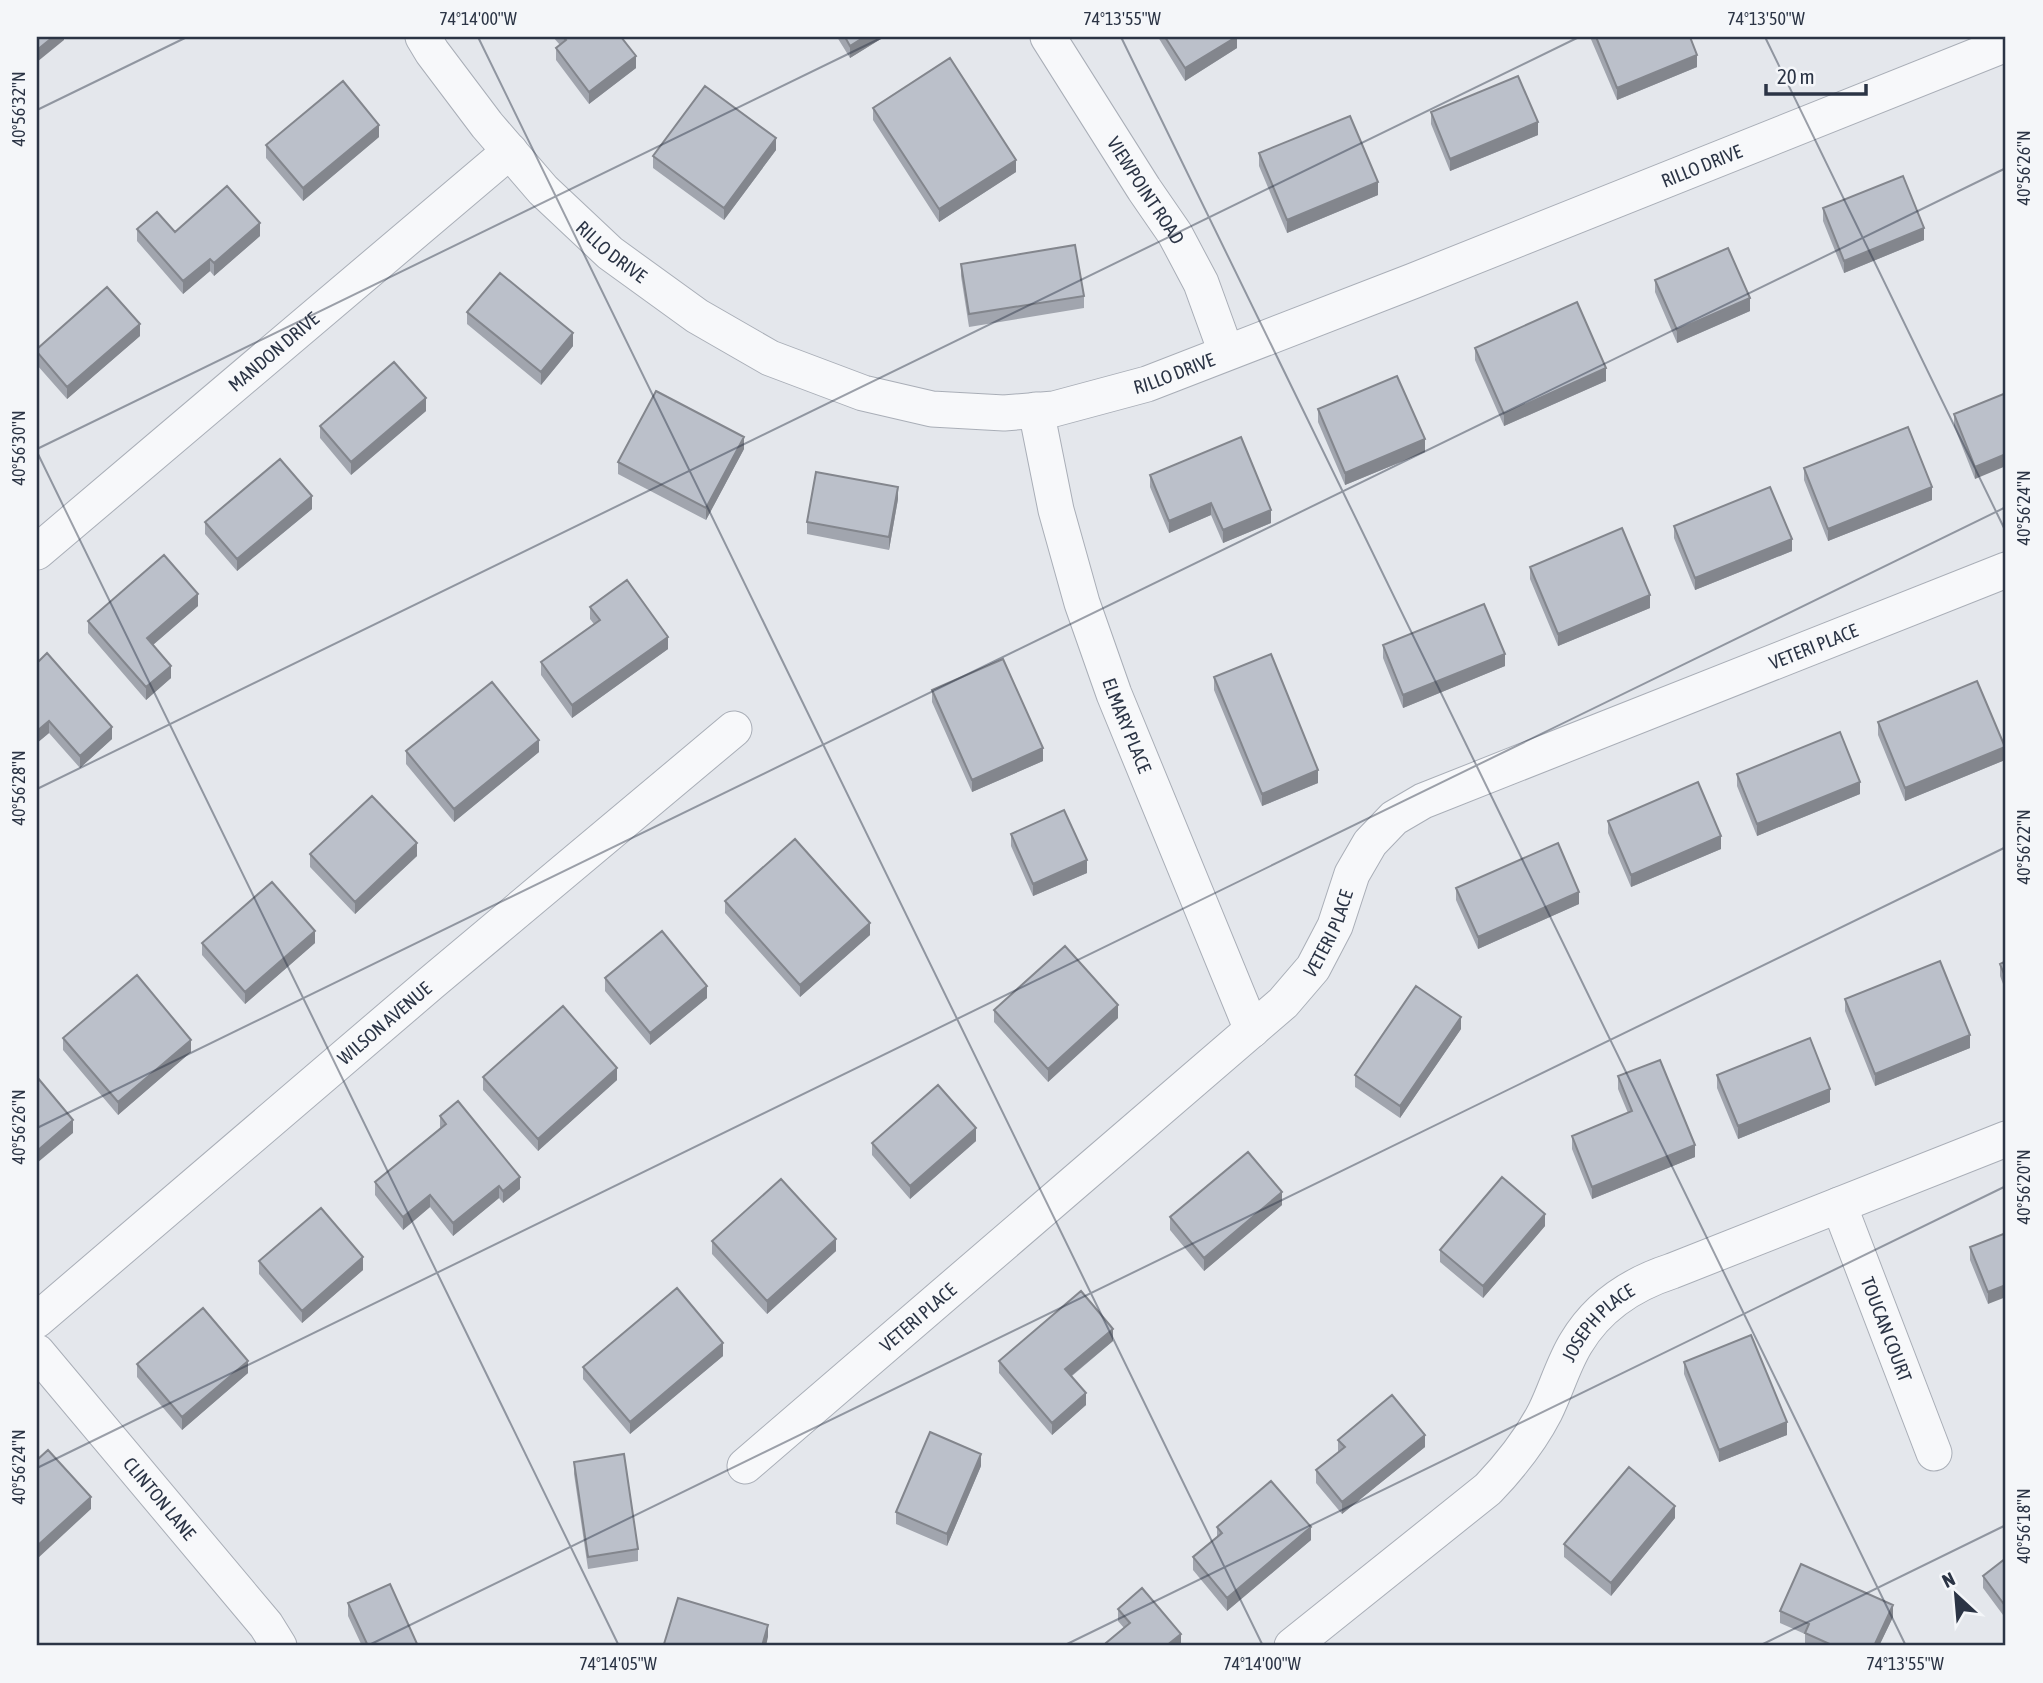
<svg xmlns="http://www.w3.org/2000/svg" width="2043" height="1683" viewBox="0 0 2043 1683" font-family="'Asap Condensed',sans-serif">
<style>
.lines{fill:none;stroke-linecap:round;stroke-linejoin:round}
.street-casing{stroke:#a9aeb7;stroke-width:37}
.street{stroke:#f7f8fa;stroke-width:35}
.wall{fill:#a1a5ae}
.shaded-wall{fill:#83868d}
.building{fill:#bbc0ca;stroke:#83868d;stroke-width:2}
.ticks{fill:none;stroke:#2b3445;stroke-width:2;stroke-opacity:0.45}
.labels{text-anchor:middle;dominant-baseline:central;stroke-width:6;stroke-linejoin:round;paint-order:stroke}
.street-label{font-size:19px;fill:#2b3445;stroke:#f4f6f9}
.neatline{fill:none;stroke:#2b3445;stroke-width:2.5}
.ticks-label{font-size:18px;text-anchor:middle;fill:#2b3445}
</style>
<rect width="100%" height="100%" fill="#e4e7ec"/>
<g class="lines">
<defs>
<g id="street">
<path id="s1" d="M423,37L432,52L487,125L543,190L610,253L697,316L770,358L863,393L932,409L1004,413L1054,409L1147,384L1413,281L2006,44"/>
<path id="s2" d="M1048,37L1144,189L1175,234L1201,283L1226,352"/>
<path id="s3" d="M1036,410L1056,510L1082,603L1114,694L1252,1030"/>
<path id="s4" d="M37,552L510,151"/>
<path id="s5" d="M1839,1205L1934,1453"/>
<path id="s6" d="M37,1320L431,983L734,729"/>
<path id="s7" d="M37,1352L266,1625L279,1646"/>
<path id="s8" d="M745,1466L1283,1003L1313,968L1335,926L1352,874L1370,843L1394,818L1423,801L2006,570"/>
<path id="s9" d="M1292,1646L1488,1489C1510,1466 1530,1441 1545,1412C1556,1390 1563,1364 1576,1343C1598,1306 1632,1284 1672,1271L2006,1139"/>
</g>
</defs>
<use href="#street" class="street-casing"/>
<use href="#street" class="street"/>
</g>
<path class="wall" d="M553,37H621L636,68L589,104L556,60V48L560,45Z
M837,37H884L850,58Z
M1158,37H1237V48L1185,81Z
M1590,37H1690L1697,67L1617,100Z
M873,108L1016,172L939,222L873,120Z
M1431,112L1538,135L1450,171L1431,124Z
M379,137L303,201L266,158V145Z
M776,150L724,220L653,168V156Z
M1259,153L1378,195L1287,233L1259,166Z
M1823,208L1924,240L1844,273L1823,221Z
M137,229L175,232L260,236L214,276L210,271L183,294L137,241Z
M961,264L1084,296V308L969,327L961,276Z
M1655,280L1750,311L1677,343L1655,292Z
M467,312L573,346L541,385L467,324Z
M140,336L67,399L37,365V349Z
M1475,348L1606,381L1504,426L1475,360Z
M2006,393L1975,479L1954,426V414Z
M1318,409L1425,452L1345,485L1318,422Z
M426,411L351,475L320,438V426Z
M744,449L706,520L618,474V462Z
M1804,468L1932,500L1828,541L1804,480Z
M1150,475L1271,523L1223,543L1211,515L1169,533L1150,487Z
M898,499L889,550L807,534V522Z
M312,509L237,571L205,534V522Z
M1674,526L1792,551L1695,590L1674,538Z
M1530,567L1650,608L1558,646L1530,579Z
M198,606L153,645L171,678L146,700L88,633V621Z
M590,607L668,649L572,718L541,675V662L594,624L590,619Z
M1383,645L1505,666L1403,708L1383,658Z
M37,663L112,739L80,768L49,733L37,743Z
M1214,677L1318,783L1262,806L1214,690Z
M932,690L1043,761L972,792L932,702Z
M1878,722L2005,760L1905,801L1878,735Z
M406,751L539,752L454,822L406,764Z
M1737,774L1860,794L1757,836L1737,786Z
M1608,821L1721,849L1631,887L1608,833Z
M1011,834L1087,873L1033,896L1011,846Z
M310,854L417,856L355,914L310,867Z
M1456,888L1579,904L1478,949L1456,900Z
M725,901L870,935L800,997L725,913Z
M202,943H315L245,1004L202,955Z
M2006,961V992L2000,976V964Z
M605,978L707,998L650,1045L605,991Z
M1845,999L1970,1048L1875,1086L1845,1011Z
M994,1010L1118,1018L1048,1082L994,1022Z
M1461,1029L1400,1118L1355,1087V1075Z
M63,1038L191,1052L118,1115L63,1050Z
M1717,1075L1830,1102L1738,1139L1717,1088Z
M1618,1076L1695,1157L1592,1199L1572,1149V1136L1628,1113L1618,1089Z
M483,1077L617,1080L538,1151L483,1090Z
M440,1116L520,1189L503,1203L499,1198L453,1236L430,1207L403,1230L375,1195V1182L440,1128Z
M976,1141L910,1199L872,1155V1143Z
M1282,1205L1204,1271L1170,1230V1217Z
M1545,1226L1483,1298L1440,1262V1250Z
M2006,1233L1988,1304L1970,1260V1247Z
M712,1241L836,1251L767,1314L712,1254Z
M259,1261L363,1270L302,1323L259,1274Z
M1113,1341L1072,1376L1086,1405L1052,1435L999,1373V1361Z
M723,1356L630,1434L583,1379V1367Z
M1684,1362L1787,1435L1719,1462L1684,1374Z
M137,1364L248,1373L182,1430L137,1377Z
M1338,1440L1425,1447L1342,1514L1316,1483V1470L1338,1452Z
M574,1462L638,1549V1561L588,1569L574,1474Z
M981,1466L947,1546L896,1524V1512Z
M1675,1518L1611,1596L1564,1557V1544Z
M1217,1527L1311,1540L1227,1611L1193,1570V1557L1217,1537Z
M2006,1558V1619L1983,1588V1576Z
M348,1603L418,1646H362L348,1616Z
M1118,1609L1181,1646H1106V1643L1124,1628L1118,1621Z
M1780,1611L1893,1617L1879,1646H1806L1805,1645V1634L1780,1623Z"/>
<path class="shaded-wall" d="M53,37H64V40L37,62V50Z
M864,37H884L850,58V46Z
M1236,37H1237V48L1185,81V68Z
M1697,55V67L1617,100V88Z
M636,56V68L589,104V92Z
M1538,122V135L1450,171V159Z
M379,125V137L303,201V188Z
M776,138V150L724,220V208Z
M1016,160V172L939,222V209Z
M1378,182V195L1287,233V220Z
M260,223V236L214,276V263Z
M1924,228V240L1844,273V261Z
M210,259V271L183,294V281Z
M1750,298V311L1677,343V330Z
M140,324V336L67,399V387Z
M573,333V346L541,385V372Z
M1606,368V381L1504,426V414Z
M426,398V411L351,475V462Z
M744,437V449L706,520V508Z
M1425,439V452L1345,485V473Z
M2006,454V466L1975,479V467Z
M898,487V499L889,550V537Z
M1932,487V500L1828,541V529Z
M312,496V509L237,571V559Z
M1211,503V515L1169,533V521Z
M1271,510V523L1223,543V530Z
M1792,539V551L1695,590V578Z
M198,594V606L147,650V638Z
M1650,595V608L1558,646V634Z
M668,637V649L572,718V705Z
M1505,654V666L1403,708V695Z
M171,666V678L146,700V687Z
M49,721V733L37,743V731Z
M112,727V739L80,768V756Z
M539,740V752L454,822V809Z
M2005,747V760L1905,801V788Z
M1043,748V761L972,792V780Z
M1318,770V783L1262,806V794Z
M1860,782V794L1757,836V824Z
M1721,836V849L1631,887V875Z
M417,843V856L355,914V902Z
M1087,860V873L1033,896V884Z
M1579,892V904L1478,949V937Z
M870,923V935L800,997V985Z
M315,931V943L245,1004V992Z
M707,986V998L650,1045V1033Z
M1118,1005V1018L1048,1082V1069Z
M1461,1017V1029L1400,1118V1106Z
M1970,1035V1048L1875,1086V1074Z
M191,1040V1052L118,1115V1102Z
M617,1068V1080L538,1151V1139Z
M1830,1089V1102L1738,1139V1126Z
M73,1120V1133L37,1163V1151Z
M976,1128V1141L910,1199V1186Z
M1695,1145V1157L1592,1199V1187Z
M520,1177V1189L503,1203V1191Z
M499,1186V1198L453,1236V1223Z
M1282,1192V1205L1204,1271V1258Z
M430,1195V1207L403,1230V1217Z
M1545,1214V1226L1483,1298V1286Z
M836,1239V1251L767,1314V1301Z
M363,1257V1270L302,1323V1311Z
M2006,1285V1297L1988,1304V1292Z
M1113,1329V1341L1065,1381V1369Z
M723,1343V1356L630,1434V1422Z
M248,1361V1373L182,1430V1417Z
M1086,1393V1405L1052,1435V1423Z
M1787,1422V1435L1719,1462V1450Z
M1425,1435V1447L1342,1514V1502Z
M981,1454V1466L947,1546V1534Z
M91,1497V1509L37,1559V1546Z
M1675,1506V1518L1611,1596V1583Z
M1311,1527V1540L1227,1611V1598Z
M1893,1605V1617L1879,1646H1874Z
M768,1625V1637L766,1646H762Z
M1181,1634V1646H1166Z"/>
<path class="building" d="M37,37H53L37,50Z
M563,37H621L636,56L589,92L556,48L566,40Z
M845,37H864L850,46Z
M1165,37H1236L1185,68Z
M1596,37H1690L1697,55L1617,88Z
M950,58L1016,160L939,209L873,108Z
M1518,76L1538,122L1450,159L1431,112Z
M343,81L379,125L303,188L266,145Z
M705,86L776,138L724,208L653,156Z
M1350,116L1378,182L1287,220L1259,153Z
M1903,176L1924,228L1844,261L1823,208Z
M227,186L260,223L214,263L210,259L183,281L137,229L157,212L175,232Z
M1075,245L1084,296L969,314L961,264Z
M1728,248L1750,298L1677,330L1655,280Z
M500,273L573,333L541,372L467,312Z
M107,287L140,324L67,387L37,352V349Z
M1577,302L1606,368L1504,414L1475,348Z
M394,362L426,398L351,462L320,426Z
M1397,376L1425,439L1345,473L1318,409Z
M656,391L744,437L706,508L618,462Z
M2006,393V454L1975,467L1954,414Z
M1908,427L1932,487L1828,529L1804,468Z
M1241,437L1271,510L1223,530L1211,503L1169,521L1150,475Z
M280,459L312,496L237,559L205,522Z
M816,472L898,487L889,537L807,522Z
M1770,487L1792,539L1695,578L1674,526Z
M1622,528L1650,595L1558,634L1530,567Z
M164,555L198,594L147,638L171,666L146,687L88,621Z
M627,580L668,637L572,705L541,662L600,620L590,607Z
M1484,604L1505,654L1403,695L1383,645Z
M47,653L112,727L80,756L49,721L37,731V663Z
M1271,654L1318,770L1262,794L1214,677Z
M1003,659L1043,748L972,780L932,690Z
M1977,681L2005,747L1905,788L1878,722Z
M492,682L539,740L454,809L406,751Z
M1840,732L1860,782L1757,824L1737,774Z
M1698,782L1721,836L1631,875L1608,821Z
M372,796L417,843L355,902L310,854Z
M1064,810L1087,860L1033,884L1011,834Z
M795,839L870,923L800,985L725,901Z
M1558,843L1579,892L1478,937L1456,888Z
M272,882L315,931L245,992L202,943Z
M662,931L707,986L650,1033L605,978Z
M1065,946L1118,1005L1048,1069L994,1010Z
M1940,961L1970,1035L1875,1074L1845,999Z
M2006,961V979L2000,964Z
M137,975L191,1040L118,1102L63,1038Z
M1416,986L1461,1017L1400,1106L1355,1075Z
M563,1006L617,1068L538,1139L483,1077Z
M1810,1038L1830,1089L1738,1126L1717,1075Z
M1660,1060L1695,1145L1592,1187L1572,1136L1632,1111L1618,1076Z
M37,1077L73,1120L37,1151Z
M938,1085L976,1128L910,1186L872,1143Z
M458,1101L520,1177L503,1191L499,1186L453,1223L430,1195L403,1217L375,1182L446,1124L440,1116Z
M1248,1152L1282,1192L1204,1258L1170,1217Z
M1502,1177L1545,1214L1483,1286L1440,1250Z
M781,1179L836,1239L767,1301L712,1241Z
M321,1208L363,1257L302,1311L259,1261Z
M2006,1233V1285L1988,1292L1970,1247Z
M677,1288L723,1343L630,1422L583,1367Z
M1081,1291L1113,1329L1065,1369L1086,1393L1052,1423L999,1361Z
M203,1308L248,1361L182,1417L137,1364Z
M1751,1335L1787,1422L1719,1450L1684,1362Z
M1392,1395L1425,1435L1342,1502L1316,1470L1345,1447L1338,1440Z
M930,1432L981,1454L947,1534L896,1512Z
M48,1450L91,1497L37,1546V1460Z
M624,1454L638,1549L588,1557L574,1462Z
M1629,1467L1675,1506L1611,1583L1564,1544Z
M1271,1481L1311,1527L1227,1598L1193,1557L1222,1533L1217,1527Z
M2006,1558V1607L1983,1576Z
M1801,1564L1893,1605L1874,1646H1834L1805,1633L1809,1624L1780,1611Z
M390,1584L418,1646H368L348,1603Z
M1142,1588L1181,1634L1166,1646H1108L1106,1643L1130,1623L1118,1609Z
M678,1598L768,1625L762,1646H670L664,1644Z"/>
<path class="ticks" d="M478,37L1263,1646M1121,37L1906,1646M1765,37L2006,532M37,110L187,37M37,449L883,37M37,452L619,1646M37,789L1579,37M37,1128L2006,168M37,1468L2006,507M367,1646L2006,847M1063,1646L2006,1186M1759,1646L2006,1525"/>
<g class="labels">
<g class="street-label">
<text stroke="none"><textPath href="#s1" startOffset="1463">RILLO DRIVE</textPath></text>
<text stroke="none"><textPath href="#s2" startOffset="182">VIEWPOINT ROAD</textPath></text>
<text stroke="none"><textPath href="#s1" startOffset="287">RILLO DRIVE</textPath></text>
<text stroke="none"><textPath href="#s4" startOffset="310">MANDON DRIVE</textPath></text>
<text stroke="none"><textPath href="#s1" startOffset="896">RILLO DRIVE</textPath></text>
<text stroke="none"><textPath href="#s8" startOffset="1382">VETERI PLACE</textPath></text>
<text stroke="none"><textPath href="#s3" startOffset="329">ELMARY PLACE</textPath></text>
<text stroke="none"><textPath href="#s8" startOffset="794">VETERI PLACE</textPath></text>
<text stroke="none"><textPath href="#s6" startOffset="457">WILSON AVENUE</textPath></text>
<text stroke="none"><textPath href="#s8" startOffset="228">VETERI PLACE</textPath></text>
<text stroke="none"><textPath href="#s9" startOffset="453">JOSEPH PLACE</textPath></text>
<text stroke="none"><textPath href="#s5" startOffset="133">TOUCAN COURT</textPath></text>
<text stroke="none"><textPath href="#s7" startOffset="191">CLINTON LANE</textPath></text>
</g>
</g>
<rect width="2043" height="1683" fill="none" stroke="#f4f6f9" stroke-width="77"/>
<g transform="translate(1956 1595) rotate(334)" stroke="#f4f6f9" stroke-width="5" paint-order="stroke">
<path d="M0-5L12 26L0 18L-12 26Z" fill="#2b3445"/>
<text y="-10" font-size="19" font-weight="bold" text-anchor="middle" fill="#2b3445">N</text>
</g>
<path d="M1766 84v10h100v-10" fill="none" stroke="#2b3445" stroke-width="3.5"/>
<text x="1777" y="84" font-size="21" fill="#2b3445" stroke="#f4f6f9" stroke-width="5" paint-order="stroke">20 m</text>
<rect x="38" y="38" width="1966" height="1606" class="neatline"/>
<g class="ticks-label">
<text x="478" y="25">74°14'00"W</text>
<text x="1122" y="25">74°13'55"W</text>
<text x="1766" y="25">74°13'50"W</text>
<text transform="translate(19 109) rotate(-90)" y="6">40°56'32"N</text>
<text transform="translate(2024 168) rotate(-90)" y="6">40°56'26"N</text>
<text transform="translate(19 448) rotate(-90)" y="6">40°56'30"N</text>
<text transform="translate(2024 508) rotate(-90)" y="6">40°56'24"N</text>
<text transform="translate(19 788) rotate(-90)" y="6">40°56'28"N</text>
<text transform="translate(2024 847) rotate(-90)" y="6">40°56'22"N</text>
<text transform="translate(19 1127) rotate(-90)" y="6">40°56'26"N</text>
<text transform="translate(2024 1187) rotate(-90)" y="6">40°56'20"N</text>
<text transform="translate(19 1467) rotate(-90)" y="6">40°56'24"N</text>
<text transform="translate(2024 1526) rotate(-90)" y="6">40°56'18"N</text>
<text x="618" y="1670">74°14'05"W</text>
<text x="1262" y="1670">74°14'00"W</text>
<text x="1905" y="1670">74°13'55"W</text>
</g>
</svg>
